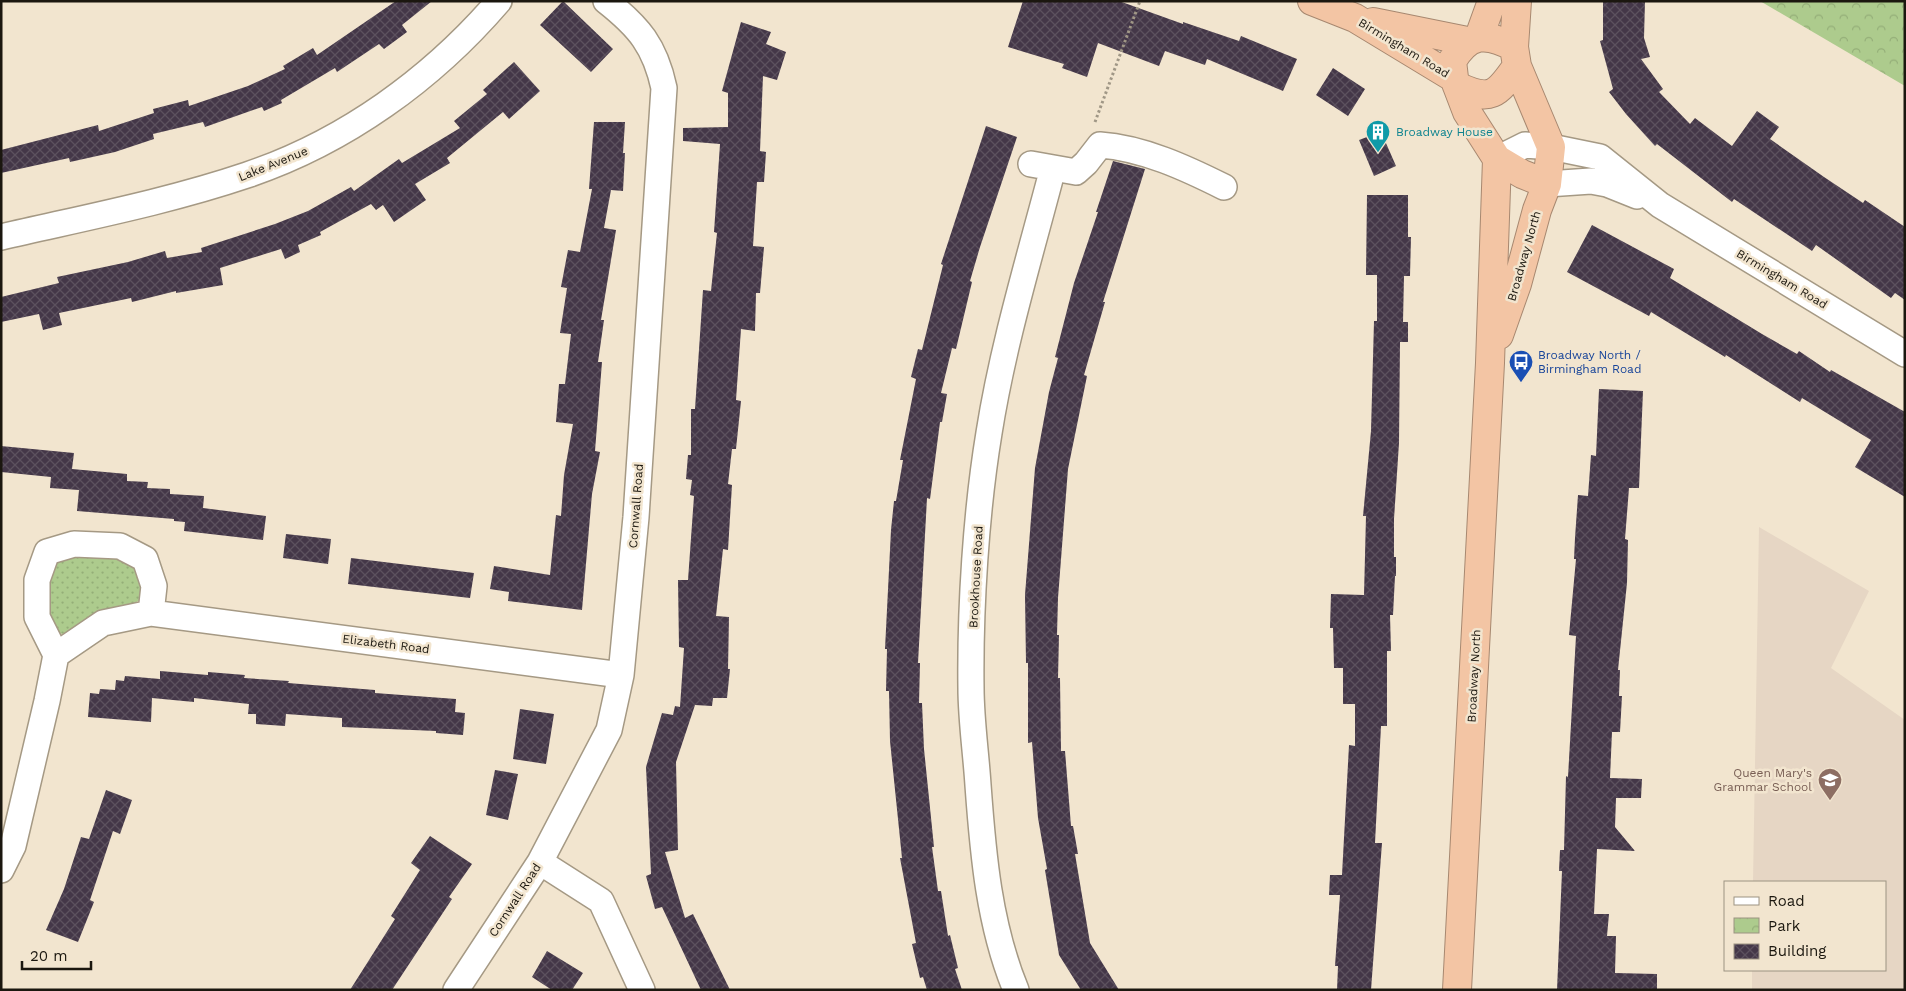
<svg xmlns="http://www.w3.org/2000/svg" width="1906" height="991" viewBox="0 0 1906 991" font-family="'Work Sans',sans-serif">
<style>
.education{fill:#e6d6c4}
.grass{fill:url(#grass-dots)}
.park{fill:url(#park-crowns)}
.building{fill:url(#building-cross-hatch)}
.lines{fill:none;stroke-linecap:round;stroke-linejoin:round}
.minor-casing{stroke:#a59984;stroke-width:28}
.highway-casing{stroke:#a78870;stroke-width:30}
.path{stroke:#a09786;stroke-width:3;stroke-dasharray:2.5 2.5;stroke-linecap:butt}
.minor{stroke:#fff;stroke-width:25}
.highway{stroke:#f3c5a4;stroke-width:28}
.labels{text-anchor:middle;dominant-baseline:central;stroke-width:5;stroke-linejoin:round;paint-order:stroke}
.street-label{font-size:12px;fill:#1b170f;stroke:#f2e5cf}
.culture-label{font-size:12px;fill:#0d838f;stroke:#f2e5cf;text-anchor:start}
.transit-label{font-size:12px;fill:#164399;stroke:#f2e5cf;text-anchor:start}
.education-label{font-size:12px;fill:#785e54;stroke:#f2e5cf;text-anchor:end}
</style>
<defs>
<pattern id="grass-dots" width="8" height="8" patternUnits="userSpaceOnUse" patternTransform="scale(1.25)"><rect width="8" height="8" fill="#adcb8d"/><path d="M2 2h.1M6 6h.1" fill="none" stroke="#94ae78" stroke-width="1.8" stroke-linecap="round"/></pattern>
<pattern id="park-crowns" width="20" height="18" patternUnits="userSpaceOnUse" patternTransform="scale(1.25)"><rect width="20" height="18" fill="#adcb8d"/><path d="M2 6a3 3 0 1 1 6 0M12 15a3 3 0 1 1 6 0" fill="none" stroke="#94ae78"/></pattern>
<pattern id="building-cross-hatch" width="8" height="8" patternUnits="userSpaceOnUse" patternTransform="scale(1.25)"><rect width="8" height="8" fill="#443748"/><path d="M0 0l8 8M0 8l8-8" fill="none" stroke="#5c515e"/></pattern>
</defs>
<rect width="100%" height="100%" fill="#f2e5cf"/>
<path class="education" d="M1759,527L1869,591L1831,668L1905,720V990H1752V970H1885V882H1753Z"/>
<path class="grass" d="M64,555L126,558L147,578L140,600L129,606L99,610L77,629L62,634L53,631L43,613C47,593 48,570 64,555Z"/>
<path class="park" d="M1760,1H1905V86Z"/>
<path class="building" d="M396,1H432L402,25L407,32L384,49L379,44L337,72L335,68L281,100L282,103L264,111L262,107L205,127L203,122L153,134L154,139L115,152L70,162L69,158L1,173V150L98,125L99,131L154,113L153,109L188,100L189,106L248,86L285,69L283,66L313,48L317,55Z
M563,1L613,49L591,72L540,25Z
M1023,1H1119L1183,24V22L1239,41L1241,36L1297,59L1283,91L1207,59L1205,65L1165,51L1159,66L1098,43L1087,77L1062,68L1064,64L1008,47Z
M1603,1H1645L1644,38L1650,57L1641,59L1663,89L1659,92L1690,124L1695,118L1732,146L1757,111L1779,127L1770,139L1824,177L1863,203L1865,200L1905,227V300L1895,293L1891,298L1816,245L1812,251L1734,199L1732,202L1657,144L1655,146L1626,114L1609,92L1613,89L1600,41L1603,40Z
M741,22L771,32L766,44L786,52L777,80L763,76L760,151L766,152L764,182H757L753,246L764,247L760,293H756L755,331L741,329L736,400L741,401L736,449H732L728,484L732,485L728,550L723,549L716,616L729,617L728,669H730L727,698H713L712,706L695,705L676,762L678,850L665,852L685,918L693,914L730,990H701L662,907L655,909L646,876L651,874L646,767L662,713L673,715L675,706L680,707L684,648L679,647L678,580H688L694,496L690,495L692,480L686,479L688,455H691V409H695L703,290L711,291L717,233L714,232L720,144L683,141V128L728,127V93L722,91Z
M514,62L540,91L509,119L503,112L447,158L450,163L415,184L426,200L394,222L383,205L376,210L371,204L320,232L321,235L298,245L300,252L285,259L281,249L220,268L223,285L176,293V291L132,302L131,298L59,313L62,325L43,330L39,314L1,322V297L59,283L57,277L128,262L165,251L167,258L202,252L201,248L275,224L308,211L351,187L354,191L399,159L402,163L460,128L454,121L487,94L483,90Z
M1333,68L1365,89L1348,116L1316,95Z
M594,122H625L623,153H625L623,191L611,190L604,228L616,230L601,320H604L598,362H602L595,451L600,452L592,494L582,610L508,601L509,592L490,589L494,566L550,575L556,515L561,516L564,475L573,424L556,422L559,384H565L571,334L560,333L567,288L561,287L568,250L580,252L592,189H589Z
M986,126L1017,137L980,247L970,281L972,282L956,349L952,348L941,393L947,394L942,422H940L930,499L927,498L918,663H920L919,703H922L924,749L934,847H932L938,891H941L948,936L950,935L958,968L955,969L962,990H927L923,977L920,978L912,944L916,943L900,858H902L890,741L889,691H886L887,649H885L891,530L894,501H896L903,460H900L916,379L911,377L918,349L922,350L943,265L941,264Z
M1375,134H1382L1396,166L1374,176L1359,140Z
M1113,161L1145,169L1103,302H1105L1084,375L1087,376L1068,469L1058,598L1057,635H1059L1058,678H1060L1061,751H1065L1071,826H1073L1078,854H1075L1090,943L1119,990H1081L1059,955L1045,870L1047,869L1038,818L1032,742L1028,743V663H1026L1025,595L1035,468L1049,392L1058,358L1055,357L1074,283L1098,212H1096Z
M1367,195H1408V237H1411L1410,276H1404L1403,322H1408V342H1400L1399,443L1394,519V557H1396V576H1395L1393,615H1390L1391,651H1387V726H1381L1375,843H1382L1371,990H1337L1338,966H1335L1340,895H1329L1330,875H1342L1349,745L1355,746V704H1343V668H1334L1333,628H1330L1331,594L1364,595L1366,516H1363L1371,431L1374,321H1377V275H1366Z
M1592,225L1674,269L1670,278L1762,334L1797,354L1799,351L1830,372L1831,370L1905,412V497L1855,467L1871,440L1802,398L1800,402L1726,355L1725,357L1651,312L1649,316L1567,272Z
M1599,389L1643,391L1639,488H1629L1625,539L1628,540L1627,583L1618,670H1620L1619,696H1622L1620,732H1612L1610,778L1642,779L1641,798H1616L1615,827L1635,851L1597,849L1594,914H1609L1607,936H1616L1615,973L1657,974V990H1557L1562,871H1559L1560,850H1564L1566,776L1568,777L1576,636L1569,635L1576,559H1574L1575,538L1578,495L1588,496L1591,455L1596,456Z
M1,446L74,453L72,469L127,474V481L148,482L147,488L170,489V494L204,496L203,508L266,516L263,540L184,531L185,522L174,521V519L77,511L79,490L50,488L51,477L1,472Z
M286,534L331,539L328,564L283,558Z
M351,558L474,573L470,598L348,584Z
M160,671L208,675V672L245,675L244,678L289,681L288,683L375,690V693L456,699L455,712L465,713L463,735L436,733V731L342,727V718L286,714L285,726L256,724V714H248L249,704L194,698V702L152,698L151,722L88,717L90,693L99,694L100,689L115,690L116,680L124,681L125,676L160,679Z
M520,709L554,714L546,764L513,759Z
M495,770L518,774L508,820L486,815Z
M106,790L132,800L120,834L113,831L90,900L94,902L78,942L46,930L64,889L81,837L89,839Z
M430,836L472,864L449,897L452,899L392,990H350L395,919L391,916L420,870L411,863Z
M547,951L583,973L572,990H552L532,977Z"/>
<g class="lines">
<defs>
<path id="minor" d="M1497,159L1525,145L1551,147L1600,157L1660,205L1905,354
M1031,164L1076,172L1086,163L1100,145C1143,148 1186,168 1224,187
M1547,184L1591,181L1607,184L1637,196
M1,237C83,218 167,202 247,175C345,142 432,79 499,1
M56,655L37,617V580L47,552L74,544L120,546L145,559L154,586L151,613
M540,862L601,901L642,990
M1,870L13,846L47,701L56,655L103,623L151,613L621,675
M456,990L540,862L609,730L621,675L636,517L664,88C655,46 639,27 606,1
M1016,990C989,925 983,854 978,785C976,753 971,720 971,688C970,608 976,512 989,433C1003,344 1030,256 1053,168"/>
<path id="highway" d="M1312,1L1355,18L1454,78
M1373,22L1467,41
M1479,37L1492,1
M1514,47L1517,1
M1457,86C1491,102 1497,95 1517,66
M1499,335L1517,284L1537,210L1547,184L1551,147L1517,66L1514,47C1485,32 1469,33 1452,61L1454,78L1467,112L1497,159L1522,174L1547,184
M1457,990L1490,363L1497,159"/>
</defs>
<use href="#minor" class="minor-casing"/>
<use href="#highway" class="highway-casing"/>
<path class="path" d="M1095,122L1140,1"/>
<use href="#minor" class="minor"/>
<use href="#highway" class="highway"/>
</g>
<defs>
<symbol id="building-pin" viewBox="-11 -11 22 30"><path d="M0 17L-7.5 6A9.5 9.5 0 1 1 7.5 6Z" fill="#0f9aa8" stroke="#f2e5cf"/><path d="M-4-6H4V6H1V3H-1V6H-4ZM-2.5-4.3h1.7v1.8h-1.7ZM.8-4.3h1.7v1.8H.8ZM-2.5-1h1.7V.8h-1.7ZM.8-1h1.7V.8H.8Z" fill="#fff"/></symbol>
<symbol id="bus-pin" viewBox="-11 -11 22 30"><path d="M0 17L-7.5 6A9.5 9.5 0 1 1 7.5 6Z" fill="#1a4fb4" stroke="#f2e5cf"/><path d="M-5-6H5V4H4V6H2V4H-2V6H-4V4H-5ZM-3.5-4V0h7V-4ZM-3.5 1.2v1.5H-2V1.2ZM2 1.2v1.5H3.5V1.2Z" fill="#fff"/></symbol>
<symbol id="school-pin" viewBox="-11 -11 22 30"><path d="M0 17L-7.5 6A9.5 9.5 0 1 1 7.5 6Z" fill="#8d6e63" stroke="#f2e5cf"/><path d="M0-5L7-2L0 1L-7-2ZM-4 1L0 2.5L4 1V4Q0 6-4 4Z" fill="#fff"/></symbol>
</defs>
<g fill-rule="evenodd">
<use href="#building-pin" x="1364" y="118" width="28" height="38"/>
<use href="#bus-pin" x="1507" y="348" width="28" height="38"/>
<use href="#school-pin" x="1816" y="766" width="28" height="38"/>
</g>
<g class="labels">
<g class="street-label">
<text transform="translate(1404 48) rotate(31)">Birmingham Road</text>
<text transform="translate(273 164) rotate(-22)">Lake Avenue</text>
<text transform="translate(1524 256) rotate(-74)">Broadway North</text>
<text transform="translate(1782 279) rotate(31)">Birmingham Road</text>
<text transform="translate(636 506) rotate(-86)">Cornwall Road</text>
<text transform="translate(976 577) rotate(-87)">Brookhouse Road</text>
<text transform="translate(386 644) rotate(7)">Elizabeth Road</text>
<text transform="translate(1474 676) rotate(-87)">Broadway North</text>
<text transform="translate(515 900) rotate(-57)">Cornwall Road</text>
</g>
<g class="culture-label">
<text x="1396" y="132">Broadway House</text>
</g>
<g class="transit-label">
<text x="1538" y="355">Broadway North /<tspan x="1538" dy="14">Birmingham Road</tspan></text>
</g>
<g class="education-label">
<text x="1812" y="773">Queen Mary's<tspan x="1812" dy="14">Grammar School</tspan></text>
</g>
</g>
<rect width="1906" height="991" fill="none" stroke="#1b170f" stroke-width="5"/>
<rect x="1724" y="881" width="162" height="90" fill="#f2e5cf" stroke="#9c9382"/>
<rect x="1734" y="897" width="25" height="8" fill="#ffffff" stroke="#9c9382"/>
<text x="1768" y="906" font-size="15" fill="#1b170f">Road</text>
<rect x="1734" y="918" width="25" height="15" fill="url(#park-crowns)" stroke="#9c9382"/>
<text x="1768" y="931" font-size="15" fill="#1b170f">Park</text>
<rect x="1734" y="944" width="25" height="15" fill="url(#building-cross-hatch)" stroke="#9c9382"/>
<text x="1768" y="956" font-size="15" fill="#1b170f">Building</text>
<path d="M22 961v8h69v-8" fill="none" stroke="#1b170f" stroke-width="2.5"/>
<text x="30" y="961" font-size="15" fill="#1b170f" stroke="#f2e5cf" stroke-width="4" paint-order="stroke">20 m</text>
</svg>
